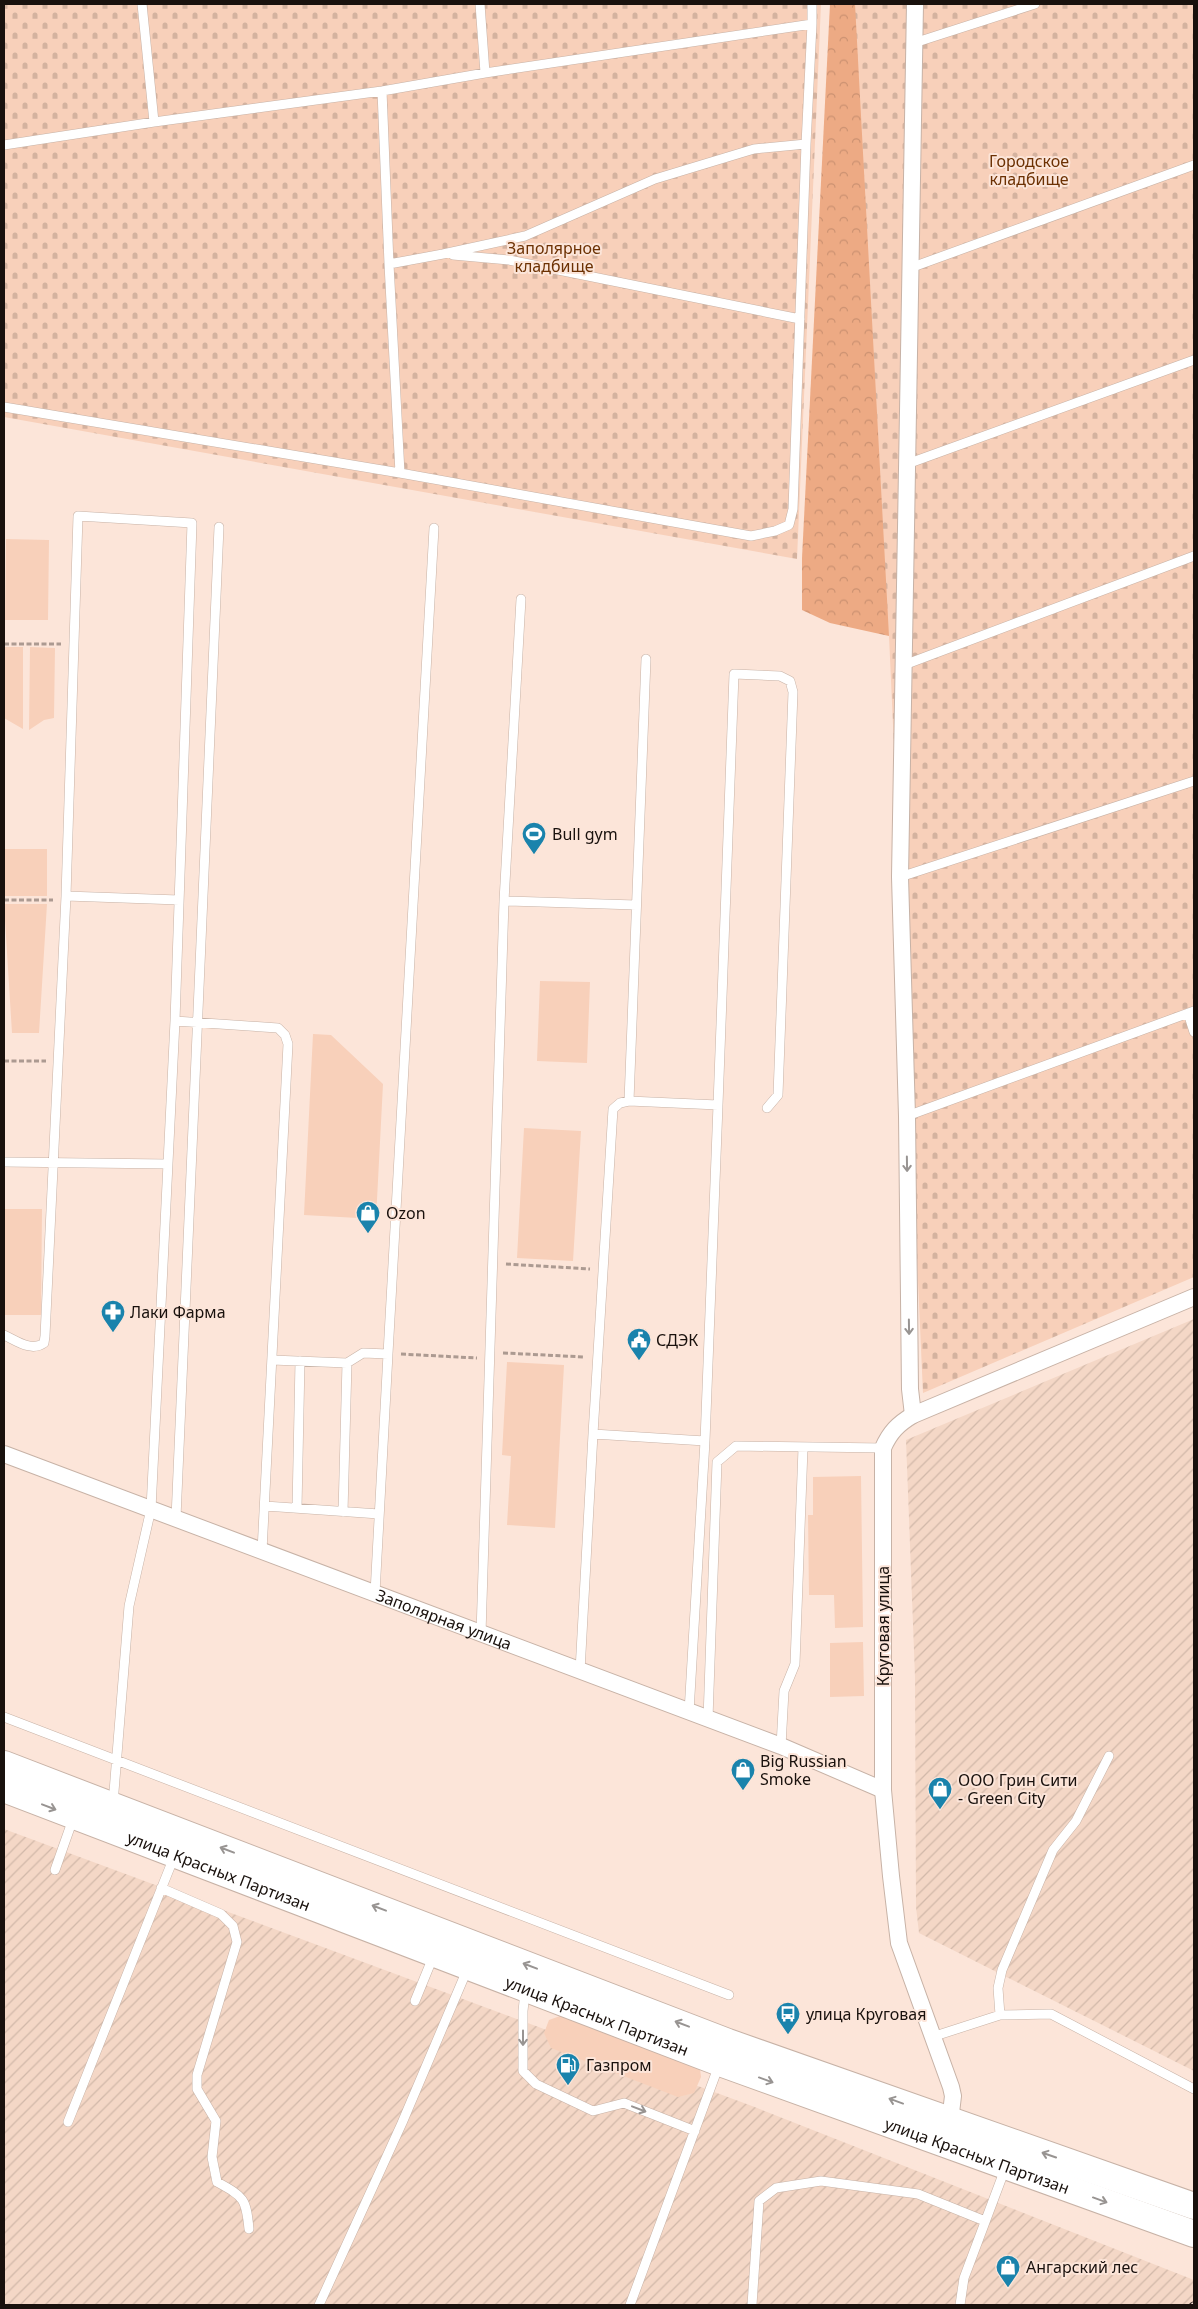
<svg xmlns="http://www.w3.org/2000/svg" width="1198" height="2309" viewBox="0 0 1198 2309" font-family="'Noto Sans',sans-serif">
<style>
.industrial{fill:url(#industrial-furrows)}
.green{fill:#f8d0ba}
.forest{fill:url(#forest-crowns)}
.cemetery{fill:url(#cemetery-stones)}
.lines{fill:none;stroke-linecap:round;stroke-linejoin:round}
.service-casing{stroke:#c7b2a6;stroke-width:10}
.minor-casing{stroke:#c7b2a6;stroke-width:18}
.primary-casing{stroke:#c7b2a6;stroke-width:28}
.path{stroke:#ac9a91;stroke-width:3;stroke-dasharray:5 2.5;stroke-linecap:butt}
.service{stroke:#fff;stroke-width:9}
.minor{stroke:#fff;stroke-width:16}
.primary{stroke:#fff;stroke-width:26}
.rail-casing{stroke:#3d322d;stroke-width:5.5}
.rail{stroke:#fce5d9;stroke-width:4;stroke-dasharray:11;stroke-linecap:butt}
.oneway{stroke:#989492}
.labels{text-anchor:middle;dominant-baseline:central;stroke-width:4;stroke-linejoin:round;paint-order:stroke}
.park-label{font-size:16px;fill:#6c3103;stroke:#fce5d9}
.poi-label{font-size:16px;fill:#19110d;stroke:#fce5d9;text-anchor:start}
.street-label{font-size:16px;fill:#19110d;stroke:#fce5d9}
</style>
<defs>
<pattern id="industrial-furrows" width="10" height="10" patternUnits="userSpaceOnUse" patternTransform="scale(1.25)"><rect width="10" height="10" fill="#f4d7c6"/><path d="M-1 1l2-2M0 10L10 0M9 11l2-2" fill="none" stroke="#d1b8a9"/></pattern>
<pattern id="forest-crowns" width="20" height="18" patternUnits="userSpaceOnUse" patternTransform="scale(1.25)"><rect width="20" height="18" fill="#edaa84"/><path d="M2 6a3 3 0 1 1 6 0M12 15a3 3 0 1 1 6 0" fill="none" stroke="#cb9171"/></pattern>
<pattern id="cemetery-stones" width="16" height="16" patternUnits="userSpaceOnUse" patternTransform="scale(1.25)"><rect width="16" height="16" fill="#f8d0ba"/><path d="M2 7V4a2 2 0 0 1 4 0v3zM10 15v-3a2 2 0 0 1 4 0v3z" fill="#d4b29f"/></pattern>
</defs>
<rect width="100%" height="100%" fill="#fce5d9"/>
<path class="industrial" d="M1194,1319V2071L919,1933L916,1907L915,1677L906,1440Z
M4,1829L752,2106L1194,2280V2305H4Z"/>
<path class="green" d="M6,539L49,540L48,620H5Z
M4,647H23V729L4,718Z
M30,647L55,648L54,718L44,720L29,730Z
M5,849H47V896H5Z
M4,904H47L39,1033H12Z
M540,981L590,982L587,1063L537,1061Z
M313,1034L331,1035L383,1084L376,1219L304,1215Z
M524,1128L581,1131L573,1261L517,1258Z
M4,1209H42L41,1315H4Z
M507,1362L564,1365L555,1528L507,1525L511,1456L502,1455Z
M861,1476L863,1627L835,1628L834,1595H809L808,1515H813V1477Z
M863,1642L864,1696L830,1697V1643Z
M560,2016L700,2069L701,2077L694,2093L678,2097L551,2048L544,2033L549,2020Z"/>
<path class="forest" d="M830,4H901L889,636L830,623L802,610V558Z"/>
<path class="cemetery" d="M4,4H821L797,559L4,417Z
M855,4H1194V1277L923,1393L889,636Z"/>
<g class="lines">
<defs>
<path id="service" d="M142,4L154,122
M480,4L485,73
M914,43L1035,4
M382,91L389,264
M4,145L154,122L382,91L485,73L812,24V4
M453,255L509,260L800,319
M910,268L1194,165
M4,407L400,473L389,264L443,254L525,236L655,179L754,149L806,144L812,24
M907,464L1194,360
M400,473L751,536L775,531L789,525L793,509L806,144
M904,665L1194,556
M900,877L1194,781
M66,896L179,900
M504,901L636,905
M1188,1013L1194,1032
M175,1021L278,1028L285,1035L288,1044L262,1551
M629,1101L646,659
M718,1105L734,674L780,676L790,681L793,692L778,1095L767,1108
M907,1116L1194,1011
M4,1162L168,1164
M4,1335C17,1341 31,1352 44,1343L45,1336L66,896L78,516L192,523L175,1021L151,1509L129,1606L113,1804
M388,1354L434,528
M272,1360L347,1363L363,1353L388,1354L375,1593
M593,1434L613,1109L620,1103L629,1101L718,1105L705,1441
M265,1506L379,1514
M297,1508L300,1361
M343,1512L347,1363
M176,1518L219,527
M481,1634L504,901L521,599
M580,1671L593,1434L705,1441L689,1712
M4,1717L729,1995
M708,1719L717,1462L736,1446L883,1448
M781,1746L784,1691L795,1664L803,1448
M55,1870L73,1819
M161,1888L221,1914L233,1926L237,1942L197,2075V2089L216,2121L212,2157L217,2182C244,2197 246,2198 249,2229
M525,1992L523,2011V2071L536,2084L593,2111L624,2103L695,2131
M415,2001L433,1957
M1000,2015L998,1988L1002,1970L1053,1850L1076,1821L1109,1756
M935,2036L1000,2015L1051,2014L1194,2089
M68,2122L174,1857
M319,2305L402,2123L467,1970
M630,2305L719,2065
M752,2305L759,2201L776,2188L821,2181L918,2194L985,2221
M960,2305L964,2278L1005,2169"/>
<g id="minor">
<path d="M913,1415L910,1389L907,1116L900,877L915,4"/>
<path id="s1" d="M4,1454L781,1746L883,1790"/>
<path d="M950,2121L953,2096L951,2087L899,1943L891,1876L883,1790V1448C890,1432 898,1424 913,1415L1194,1297"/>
</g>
<g id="primary">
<path d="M4,1764L728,2042L1194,2206"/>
<path id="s2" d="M4,1789L720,2063L1194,2234"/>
</g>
</defs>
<use href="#service" class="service-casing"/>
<use href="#minor" class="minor-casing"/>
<use href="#primary" class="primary-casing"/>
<path class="path" d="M4,644H61
M4,900H53
M4,1061H46
M506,1264L590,1269
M503,1353L584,1357
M401,1354L477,1358"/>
<use href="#service" class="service"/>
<use href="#minor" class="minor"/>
<use href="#primary" class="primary"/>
<defs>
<path id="rail" d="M1192,2305L1194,2304"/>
</defs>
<use href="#rail" class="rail-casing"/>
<use href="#rail" class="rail"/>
</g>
<defs><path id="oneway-shaft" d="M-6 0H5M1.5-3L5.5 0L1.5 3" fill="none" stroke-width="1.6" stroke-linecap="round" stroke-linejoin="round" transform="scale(1.25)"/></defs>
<g class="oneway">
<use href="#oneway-shaft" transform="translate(907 1164) rotate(89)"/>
<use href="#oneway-shaft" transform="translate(909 1327) rotate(89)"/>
<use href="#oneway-shaft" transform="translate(49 1807) rotate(21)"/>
<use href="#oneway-shaft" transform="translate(227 1850) rotate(-159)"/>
<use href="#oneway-shaft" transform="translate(379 1908) rotate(-159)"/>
<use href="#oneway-shaft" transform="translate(530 1966) rotate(-159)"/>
<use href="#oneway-shaft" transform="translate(682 2024) rotate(-159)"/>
<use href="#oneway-shaft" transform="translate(523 2038) rotate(90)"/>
<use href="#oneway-shaft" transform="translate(766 2080) rotate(20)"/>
<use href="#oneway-shaft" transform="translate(896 2101) rotate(-160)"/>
<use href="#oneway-shaft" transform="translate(639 2109) rotate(21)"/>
<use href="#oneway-shaft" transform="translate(1049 2155) rotate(-161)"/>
<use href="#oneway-shaft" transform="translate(1100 2200) rotate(20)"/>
</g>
<defs>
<symbol id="stadium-pin" viewBox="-11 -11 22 30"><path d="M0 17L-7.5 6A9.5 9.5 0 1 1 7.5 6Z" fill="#1a83ac" stroke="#fce5d9"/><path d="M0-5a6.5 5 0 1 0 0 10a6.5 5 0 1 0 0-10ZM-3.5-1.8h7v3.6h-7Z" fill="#fff"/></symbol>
<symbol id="shop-pin" viewBox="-11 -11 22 30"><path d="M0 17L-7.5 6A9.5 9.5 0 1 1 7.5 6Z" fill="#1a83ac" stroke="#fce5d9"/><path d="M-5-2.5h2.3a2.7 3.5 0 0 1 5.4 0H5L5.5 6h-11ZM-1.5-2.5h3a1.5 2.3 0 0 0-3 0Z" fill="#fff"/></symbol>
<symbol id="pharmacy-pin" viewBox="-11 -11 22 30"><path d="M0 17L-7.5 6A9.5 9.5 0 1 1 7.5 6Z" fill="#1a83ac" stroke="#fce5d9"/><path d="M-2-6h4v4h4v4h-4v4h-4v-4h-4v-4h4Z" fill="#fff"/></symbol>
<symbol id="civic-pin" viewBox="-11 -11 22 30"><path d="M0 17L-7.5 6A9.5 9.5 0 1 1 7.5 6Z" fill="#1a83ac" stroke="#fce5d9"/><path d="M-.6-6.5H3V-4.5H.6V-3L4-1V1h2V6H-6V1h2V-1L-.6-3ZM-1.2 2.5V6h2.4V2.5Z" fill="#fff"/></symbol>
<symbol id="bus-pin" viewBox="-11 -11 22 30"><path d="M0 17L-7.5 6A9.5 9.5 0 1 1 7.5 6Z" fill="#1a83ac" stroke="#fce5d9"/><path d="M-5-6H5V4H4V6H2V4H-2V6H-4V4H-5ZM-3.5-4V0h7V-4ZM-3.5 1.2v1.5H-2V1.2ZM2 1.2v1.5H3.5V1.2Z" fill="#fff"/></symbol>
<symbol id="fuel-pin" viewBox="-11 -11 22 30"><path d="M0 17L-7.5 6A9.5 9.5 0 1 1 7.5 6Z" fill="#1a83ac" stroke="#fce5d9"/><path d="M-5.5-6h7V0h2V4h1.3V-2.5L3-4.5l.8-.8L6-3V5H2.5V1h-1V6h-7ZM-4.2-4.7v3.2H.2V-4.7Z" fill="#fff"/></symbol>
</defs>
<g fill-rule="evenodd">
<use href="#stadium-pin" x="520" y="820" width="28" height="38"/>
<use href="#shop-pin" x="354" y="1199" width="28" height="38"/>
<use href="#pharmacy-pin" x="99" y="1298" width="28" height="38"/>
<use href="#civic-pin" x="625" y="1326" width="28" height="38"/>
<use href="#shop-pin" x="729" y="1756" width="28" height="38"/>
<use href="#shop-pin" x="926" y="1775" width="28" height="38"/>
<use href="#bus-pin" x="774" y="2000" width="28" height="38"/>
<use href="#fuel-pin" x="554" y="2051" width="28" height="38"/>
<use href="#shop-pin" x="994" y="2253" width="28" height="38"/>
</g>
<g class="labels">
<g class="park-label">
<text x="1029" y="161">Городское<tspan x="1029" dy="18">кладбище</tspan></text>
<text x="554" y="248">Заполярное<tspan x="554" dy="18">кладбище</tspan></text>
</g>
<g class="poi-label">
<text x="552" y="834">Bull gym</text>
<text x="386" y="1213">Ozon</text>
<text x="130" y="1312">Лаки Фарма</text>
<text x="656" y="1340">СДЭК</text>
<text x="760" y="1761">Big Russian<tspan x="760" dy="18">Smoke</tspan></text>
<text x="958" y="1780">ООО Грин Сити<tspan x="958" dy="18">- Green City</tspan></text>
<text x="806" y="2014">улица Круговая</text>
<text x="586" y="2065">Газпром</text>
<text x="1026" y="2267">Ангарский лес</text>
</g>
<g class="street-label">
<text stroke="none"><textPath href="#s1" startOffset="470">Заполярная улица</textPath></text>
<text transform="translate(883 1626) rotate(-90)">Круговая улица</text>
<text stroke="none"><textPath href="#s2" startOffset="230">улица Красных Партизан</textPath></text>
<text stroke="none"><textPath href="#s2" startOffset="635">улица Красных Партизан</textPath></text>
<text stroke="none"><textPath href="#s2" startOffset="1040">улица Красных Партизан</textPath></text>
</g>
</g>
<rect width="1198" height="2309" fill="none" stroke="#19110d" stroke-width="10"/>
</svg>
